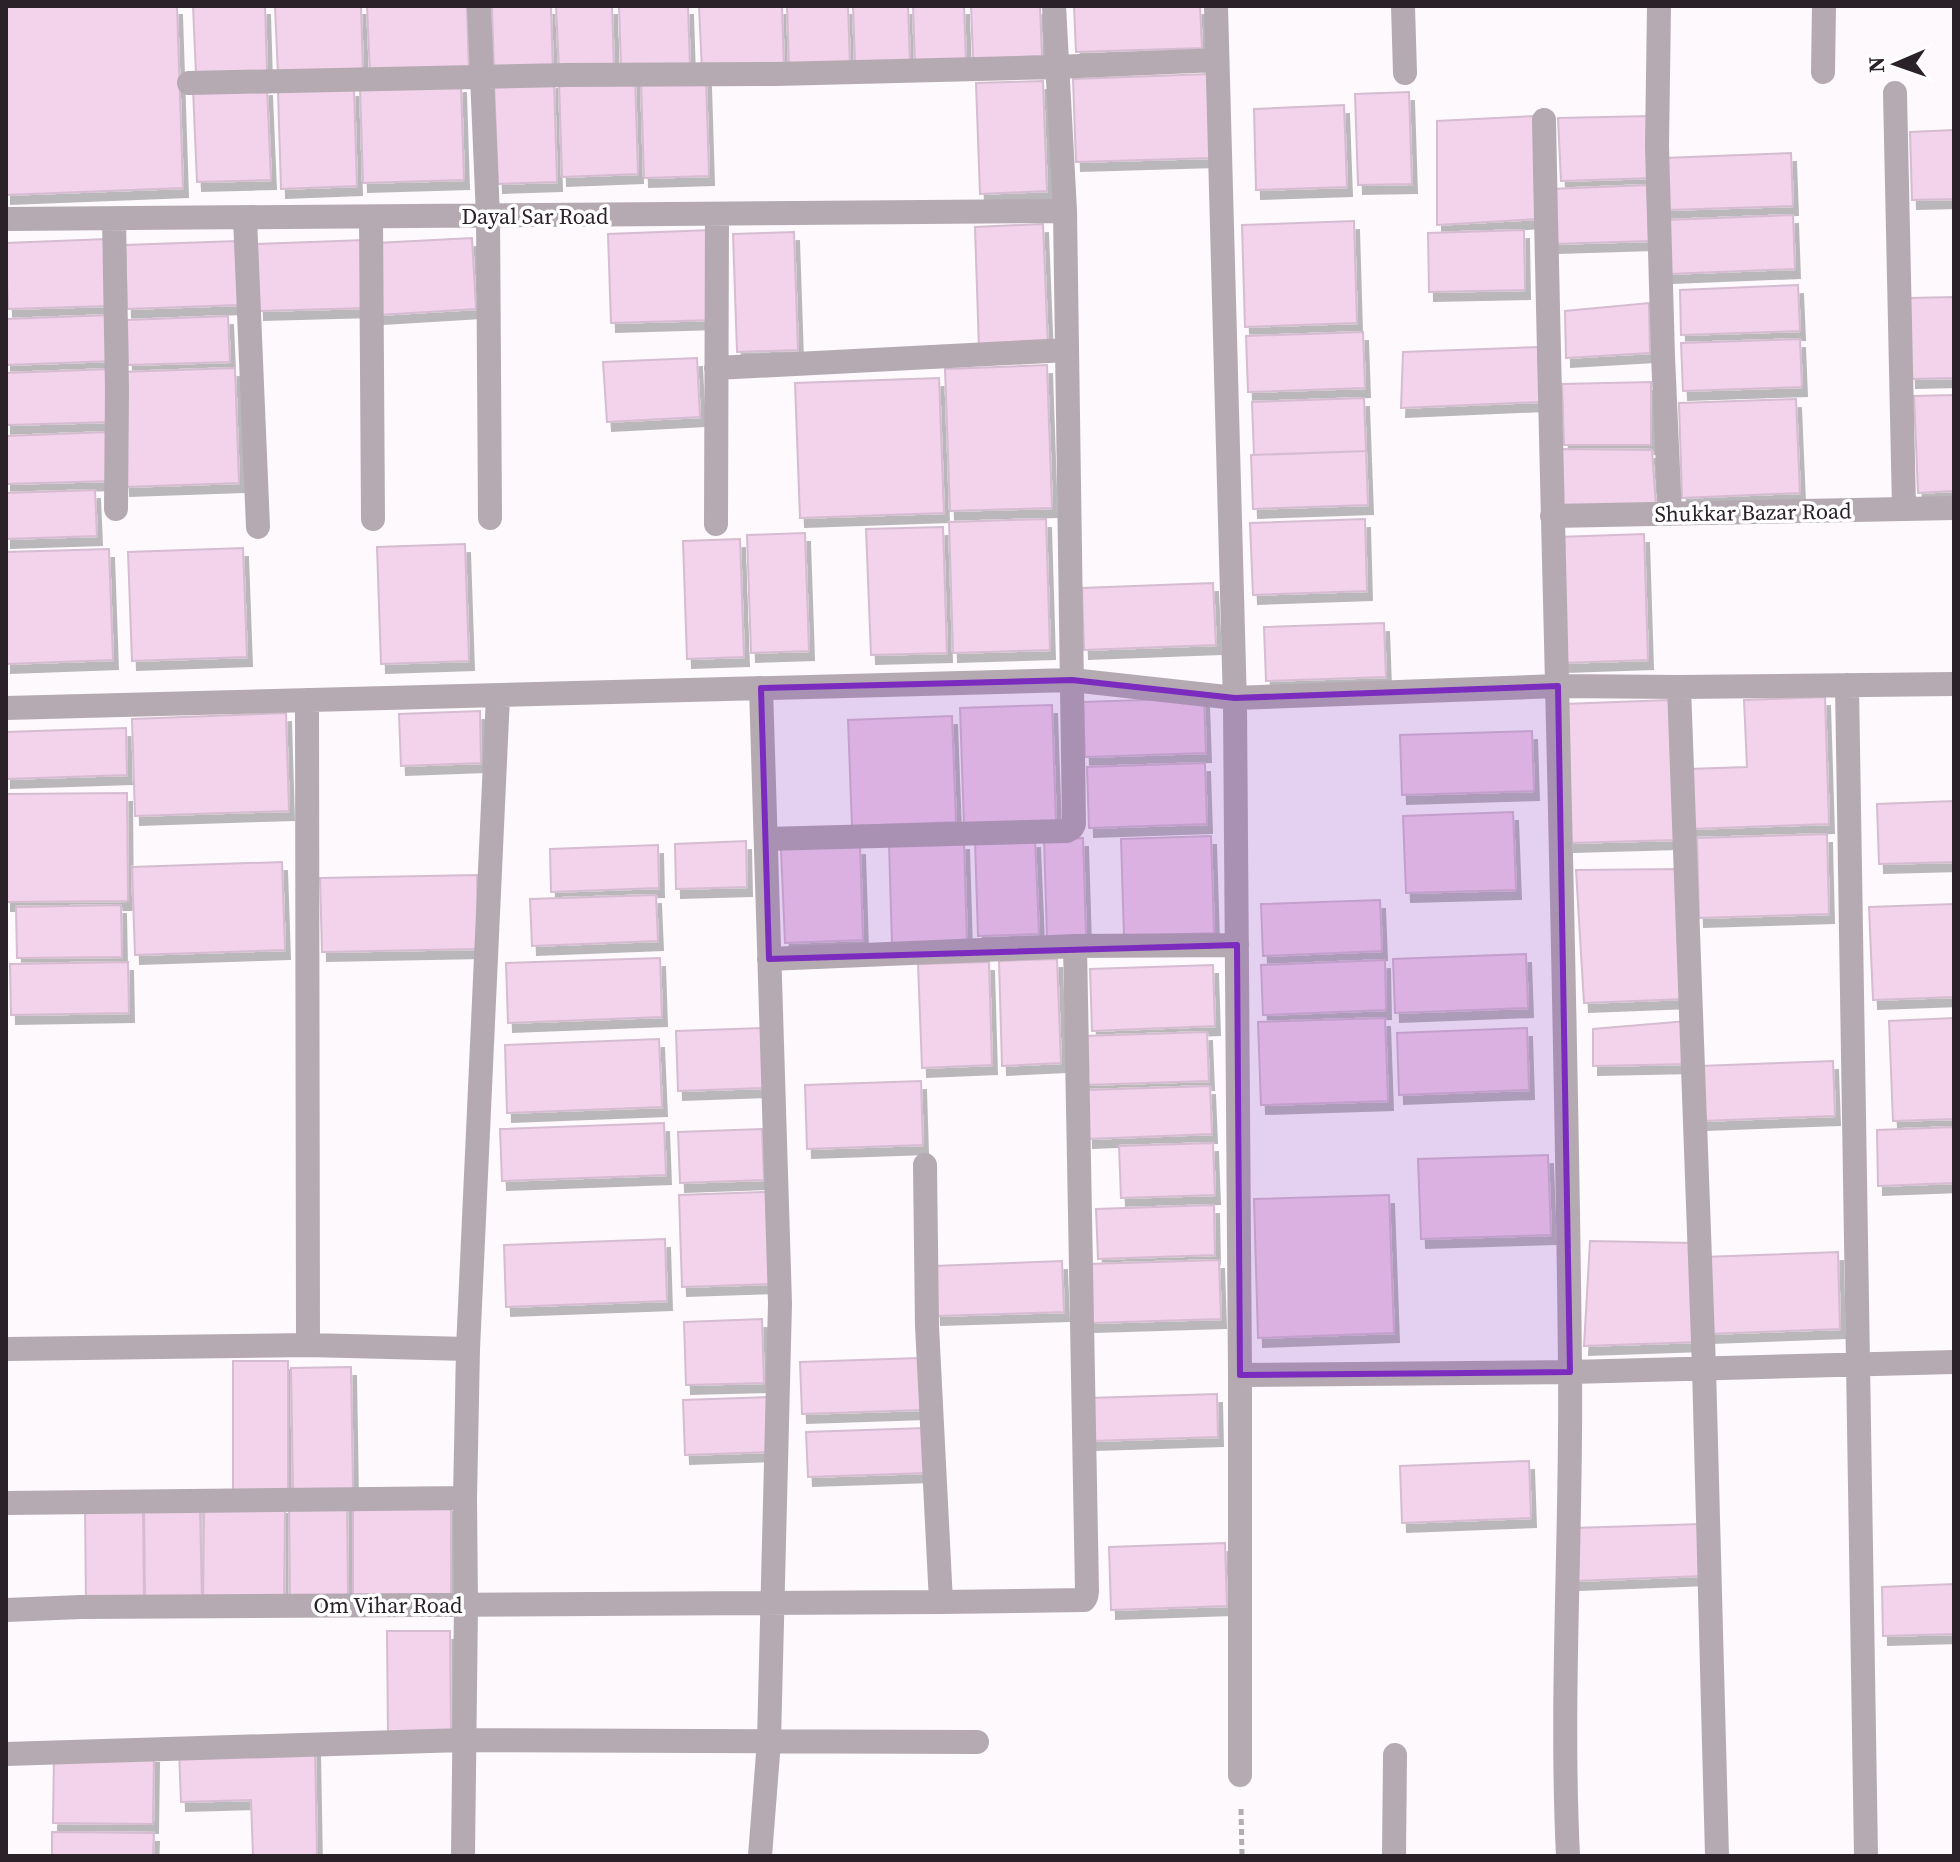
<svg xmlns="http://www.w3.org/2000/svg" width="1960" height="1862" viewBox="0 0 1960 1862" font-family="'Source Serif 4',serif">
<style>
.building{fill:#f3d2ec;stroke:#d5bcd0;stroke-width:2;filter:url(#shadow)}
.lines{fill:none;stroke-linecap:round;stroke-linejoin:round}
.path{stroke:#b4adb2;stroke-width:5;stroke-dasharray:6 4;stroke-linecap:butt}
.minor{stroke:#b5aab2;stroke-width:24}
.marked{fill:#7b2cbf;fill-opacity:0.2;stroke:#7b2cbf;stroke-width:6;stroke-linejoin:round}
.labels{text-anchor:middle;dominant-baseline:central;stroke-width:7;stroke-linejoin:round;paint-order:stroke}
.street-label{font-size:22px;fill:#2b2229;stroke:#fff}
</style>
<defs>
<filter id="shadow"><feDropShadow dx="5" dy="9" stdDeviation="0" flood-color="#0004"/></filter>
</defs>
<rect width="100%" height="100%" fill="#fef9fd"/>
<path class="building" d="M6,6H177L183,188L6,195Z
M193,6H265L267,71L196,74Z
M275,6H361L363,72L278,75Z
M367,6H467L469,71L370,74Z
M492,6H551L553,73L494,75Z
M556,6H612L614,68L559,70Z
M619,6H688L690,67L621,70Z
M699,6H782L784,68L702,71Z
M787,6H848L850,65L789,67Z
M853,6H908L910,62L855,64Z
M913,6H964L966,62L915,64Z
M971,6H1040L1042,56L973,59Z
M1074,6H1200L1202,48L1076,52Z
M1208,74L1211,158L1076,162L1073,79Z
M635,78L638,174L562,177L559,81Z
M706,78L709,176L644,178L641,80Z
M554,80L557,182L498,184L494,82Z
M1043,81L1047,191L980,194L976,83Z
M461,84L464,180L363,183L360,88Z
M267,87L271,180L197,182L193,89Z
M354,88L357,186L281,189L278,91Z
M1409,92L1412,184L1358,185L1355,94Z
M1344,105L1347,187L1256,190L1254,109Z
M1534,116L1537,219L1437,225V121Z
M1651,116L1654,178L1561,181L1558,118Z
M1954,130V199L1912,200L1910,132Z
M1791,153L1793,206L1666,210L1664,158Z
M1647,185L1649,241L1553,244L1551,189Z
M1793,215L1795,269L1668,274L1666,220Z
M1354,221L1357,323L1245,327L1242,225Z
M1043,224L1048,348L979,350L975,227Z
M711,230L714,320L611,323L608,234Z
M1524,230L1525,290L1429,292L1428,233Z
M794,232L798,350L737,352L733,234Z
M472,238L476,309L379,315L376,243Z
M107,239L109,306L8,309L6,243Z
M365,240L368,308L259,311L257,244Z
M237,241L239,305L127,309L125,245Z
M1798,285L1800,331L1681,335L1680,290Z
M1954,297V378L1911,379L1909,298Z
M1649,303L1650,353L1566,358L1565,311Z
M111,315L113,361L6,365V319Z
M228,316L230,362L128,365L127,320Z
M1363,332L1365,388L1248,392L1246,336Z
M1800,339L1802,387L1683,391L1681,343Z
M1538,347L1540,402L1401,408L1403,352Z
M697,358L700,417L607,422L603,362Z
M1047,365L1052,508L950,511L945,369Z
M235,368L239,483L125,487L121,372Z
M110,369L112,422L6,425V373Z
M939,378L944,513L800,518L795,383Z
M1651,382V445H1564L1562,384Z
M1954,395V491L1918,493L1914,396Z
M1364,398L1366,451L1254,455L1252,402Z
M1796,399L1800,493L1682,498L1679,403Z
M108,432L110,481L6,484V436Z
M1562,449L1652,450L1656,507L1562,513Z
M1366,451L1368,505L1253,509L1251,455Z
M95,490L97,536L6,539V493Z
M1046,519L1050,650L953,653L949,522Z
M1365,519L1367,591L1253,595L1250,523Z
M943,527L947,653L871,655L866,529Z
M805,533L809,651L751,653L747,535Z
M1644,534L1648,660L1562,663L1558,537Z
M740,539L744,657L687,659L683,541Z
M465,544L469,661L381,664L377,547Z
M243,548L247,657L132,661L128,552Z
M109,549L113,660L6,664V552Z
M1213,583L1216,645L1084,650L1082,588Z
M1384,623L1386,677L1266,681L1264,627Z
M1825,697L1829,824L1691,829L1689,769L1747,767L1744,700Z
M1204,698L1206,753L1085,757L1083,702Z
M1669,700L1674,840L1569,843L1564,704Z
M1052,705L1056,822L964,825L960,708Z
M480,711L481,763L401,766L399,714Z
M286,713L289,811L135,816L132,719Z
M952,716L956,822L852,826L848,720Z
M126,728L127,775L6,779V732Z
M1532,731L1534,791L1402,795L1400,735Z
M1205,763L1207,824L1089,828L1087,767Z
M127,793L128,901L6,902V794Z
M1954,801V862L1879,864L1877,804Z
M1513,812L1516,890L1406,893L1403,816Z
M1827,834L1829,914L1699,918L1697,838Z
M1211,836L1214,933L1124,936L1121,839Z
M1083,838L1086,936L1047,937L1044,839Z
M1035,839L1039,934L978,936L975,841Z
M746,841L747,887L676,889L675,844Z
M964,841L967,941L892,944L889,844Z
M658,845L659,888L551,892L550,849Z
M860,846L863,940L785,943L781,849Z
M282,862L285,950L135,955L132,867Z
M1679,869L1686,999L1584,1003L1576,870Z
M477,875L478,949L322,952L320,878Z
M656,895L658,941L532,946L530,899Z
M1380,900L1382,951L1263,956L1261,904Z
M1954,904V997L1873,1000L1869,907Z
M121,905L122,957L17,958L16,907Z
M1526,954L1528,1008L1395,1013L1393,959Z
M660,958L662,1017L508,1023L506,963Z
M1057,959L1061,1063L1002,1066L999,961Z
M1385,960L1386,1010L1263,1015L1261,965Z
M128,962L129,1013L11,1015L10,964Z
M989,962L992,1065L922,1068L918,964Z
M1213,965L1215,1026L1092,1031L1090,969Z
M1385,1018L1388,1101L1261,1105L1258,1022Z
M1954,1018V1119L1893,1121L1889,1021Z
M1687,1021L1689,1064L1593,1066V1029Z
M762,1028L764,1088L678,1091L676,1031Z
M1527,1028L1529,1090L1399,1095L1397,1033Z
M1207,1032L1209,1081L1084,1085L1083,1036Z
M659,1039L662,1107L507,1113L505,1045Z
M1833,1061L1835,1116L1702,1121L1700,1066Z
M921,1081L923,1145L807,1149L805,1085Z
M1210,1086L1212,1134L1088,1139L1087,1090Z
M664,1123L666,1175L502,1181L500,1129Z
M1954,1127V1183L1878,1186L1877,1130Z
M762,1129L764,1180L680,1183L678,1132Z
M1213,1143L1215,1195L1121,1198L1119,1146Z
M1548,1155L1551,1235L1421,1239L1418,1159Z
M766,1192L769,1284L682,1287L679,1195Z
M1389,1195L1394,1333L1258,1338L1254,1199Z
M1214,1205L1215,1255L1098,1259L1096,1209Z
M665,1239L667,1301L506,1307L504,1245Z
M1590,1241L1693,1243L1699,1342L1584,1346Z
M1838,1252L1840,1329L1708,1334L1703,1257Z
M1219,1260L1221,1319L1090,1323L1088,1264Z
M1062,1261L1064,1312L936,1316L934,1266Z
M762,1319L764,1383L686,1385L684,1322Z
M919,1358L921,1410L802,1414L800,1362Z
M233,1361H288V1496H233Z
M351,1367L353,1489L293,1490L291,1368Z
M1217,1394L1218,1437L1091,1441L1089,1398Z
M768,1397L770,1452L685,1455L683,1400Z
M925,1428L927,1473L808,1477L806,1432Z
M1529,1461L1531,1518L1402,1523L1400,1466Z
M347,1501L348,1597L290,1598L289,1502Z
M143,1502L144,1604L86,1605L85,1503Z
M353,1503H451V1604L353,1603Z
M144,1504H200L202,1603L145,1604Z
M204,1504L285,1505L284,1606L203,1605Z
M1701,1524L1703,1576L1575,1581L1573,1528Z
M1225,1543L1227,1606L1111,1610L1109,1547Z
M1954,1584V1634L1883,1636L1882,1587Z
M387,1631H450L451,1734L388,1735Z
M315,1745L317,1856H253L251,1800L181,1802L179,1750Z
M54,1753L154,1754L153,1824L53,1823Z
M52,1832L154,1833L153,1856H52Z"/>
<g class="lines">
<path class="path" d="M1241,1809L1242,1856"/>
<path class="minor" d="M479,6L488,216L490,518
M1216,6L1235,705L1240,1375V1775
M1403,6L1405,73
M1659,6L1657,146L1663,356L1670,514
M1823,72L1824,6
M189,83L568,75L776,74L1056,67L1217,60
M1895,93L1904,508
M1544,120C1552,536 1566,952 1570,1367C1572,1530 1560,1693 1568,1856
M371,217L373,519
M245,218L258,527
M6,219L1065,211
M114,219L117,389L116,509
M716,368L1067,350
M1552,516L1954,508
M716,524L717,215
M1847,685L1866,1856
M1679,687L1704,1368L1717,1856
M307,700L308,1345
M6,708L1072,680L1235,698L1558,686L1679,687L1954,684
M766,839L1067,831L1072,828L1074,824L1065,211L1054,6
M769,959L1075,946L1237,945
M925,1165L927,1326L941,1602
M6,1349L308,1345L468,1349
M1240,1375L1570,1372L1954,1362
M6,1503L465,1498
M6,1610L81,1607L941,1602L1084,1600L1086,1597L1087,1591L1075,946
M6,1754L463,1740L977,1742
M463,1856L466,1604L465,1498L468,1349L498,696
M760,1856L769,1741L780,1303L761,688
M1394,1856L1395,1755"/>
</g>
<path class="marked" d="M1072,680L1235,698L1558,686L1570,1372L1240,1375L1237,945L769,959L761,688Z"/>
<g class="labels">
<g class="street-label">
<text x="535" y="216">Dayal Sar Road</text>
<text transform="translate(1753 512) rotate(-1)">Shukkar Bazar Road</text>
<text x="388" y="1605">Om Vihar Road</text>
</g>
</g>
<rect width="1960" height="1862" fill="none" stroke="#2b2229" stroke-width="16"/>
<g transform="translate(1896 64) rotate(268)" stroke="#ffffff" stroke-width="6" paint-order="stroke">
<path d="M0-6L14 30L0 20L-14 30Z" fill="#2b2229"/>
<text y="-12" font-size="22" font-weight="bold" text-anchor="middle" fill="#2b2229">N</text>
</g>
</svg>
